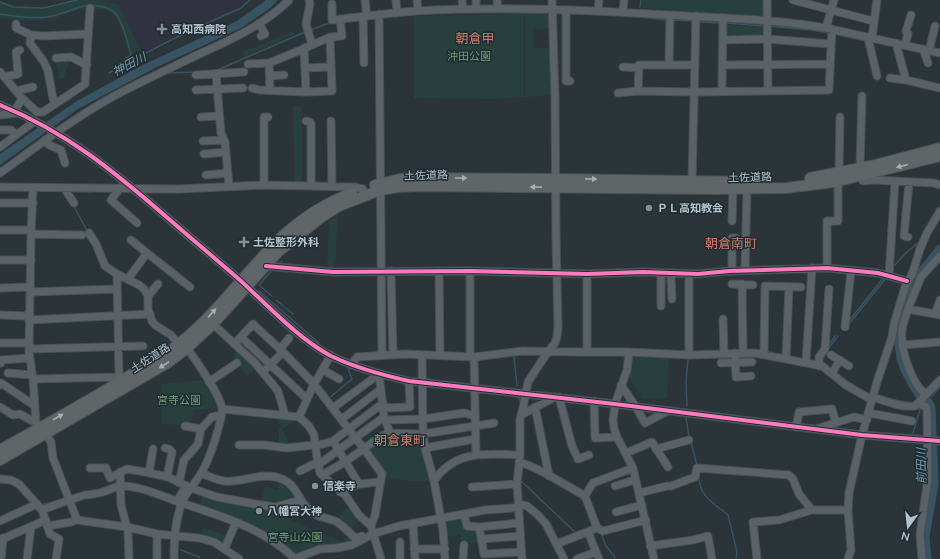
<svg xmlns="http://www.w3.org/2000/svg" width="940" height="559" viewBox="0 0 940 559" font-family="Mulish,'Noto Sans JP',sans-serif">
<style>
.medical{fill:#30333f}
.green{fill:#28403d}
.water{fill:#385362}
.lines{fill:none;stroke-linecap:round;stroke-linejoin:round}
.stream{stroke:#385362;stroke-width:1.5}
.river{stroke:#385362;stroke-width:9}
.minor-casing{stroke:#495053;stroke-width:9}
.highway-casing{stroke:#485055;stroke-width:12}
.minor{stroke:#5b6267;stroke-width:7}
.highway{stroke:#606567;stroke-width:10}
.cycleway-casing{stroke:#1e2c34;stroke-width:6}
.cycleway{stroke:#fd7abc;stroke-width:4}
.oneway{fill:#a5afb5}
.poi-dot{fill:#859097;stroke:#1e2c34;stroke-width:1.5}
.labels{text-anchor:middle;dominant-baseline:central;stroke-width:3;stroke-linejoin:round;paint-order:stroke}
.poi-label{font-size:11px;font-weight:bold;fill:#b6c2c9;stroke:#1e2c34;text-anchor:start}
.park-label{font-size:11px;fill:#749f74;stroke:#1e2c34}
.street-label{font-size:11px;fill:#b6c2c9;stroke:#1e2c34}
.water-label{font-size:12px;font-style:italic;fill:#769aac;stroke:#1e2c34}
.quarter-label{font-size:13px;fill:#d37c67;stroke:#1e2c34}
</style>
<rect width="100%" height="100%" fill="#2b3439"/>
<path class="medical" d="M105,0H247L240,7L144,51L118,3Z"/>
<path class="green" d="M73,0H101L118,4L141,50L129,55L121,27L114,14L107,10L92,8L81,9L58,17L32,21L0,18V1L17,6L43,8Z
M643,0H763V17L642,8Z
M525,13L550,14V28L533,29L534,48H551L553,95L525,97Z
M524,14V97L496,99L414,98V16Z
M726,25L763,27L764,38H725Z
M293,31L294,35L244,57L243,52Z
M69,59V63L63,79H59L55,60Z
M293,106L302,107V183H295Z
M337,217L336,260L333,270H327L329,220Z
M238,350L256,369L247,376L233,356Z
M630,354L669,357L667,398L642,399L628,375Z
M204,380L212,394L218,408L193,410L191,423L185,425L162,424L161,384Z
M277,417L294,418L292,423L282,429L290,444L287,446H279V428L282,426L277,422Z
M423,434L434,481H413L390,479L383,482L385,476L383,469L367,448L383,435Z
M280,481L288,485L297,499L275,505L261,504L265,486L277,490Z
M203,494L282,507L279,514L329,538L330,536L343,543L349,535L356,541C337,550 316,543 296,556L241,520L201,505Z
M351,506L362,520L349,530L336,519L342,515L343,510Z
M463,515L466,528L476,529L480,542L463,544L460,535L447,537L443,520Z
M203,528L228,536L224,546L201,536Z"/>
<path class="water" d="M266,0H278L270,8L241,28L155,68L78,109L0,165V154L77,101L143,65L237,21Z"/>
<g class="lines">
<path class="stream" d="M0,2L13,7L43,8L77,0
M640,7L641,0
M475,12L541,13
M0,14C15,16 31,19 46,17C59,16 71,9 84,6C93,4 109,6 116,14C124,24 129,47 132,60
M641,17L667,20
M673,20L693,21
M699,22L721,23
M725,23L765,26
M769,26L811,30L829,33
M311,30L323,25L332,23
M834,34L866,41
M130,62L132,60L185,33L241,8L250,0
M215,71L305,32
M109,73L123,65L126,58L131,56
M167,73L195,72
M130,74V66
M70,191L92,192
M74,206L87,231
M279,264L282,261
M893,267L906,253L920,241
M259,291L319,343
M272,296L259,285L273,269
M276,300L293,314
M848,322L884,277
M849,324L886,278
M828,346L835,336
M827,350L838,336
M513,354L514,356L517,386
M518,397L521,403
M931,397L940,387
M328,399L352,379L348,369
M687,406L686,383L688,358
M686,418L689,437
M913,433L920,410L916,408
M691,441L697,466
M375,458L386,473
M699,476C699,497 714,503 728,515L737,552L736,559
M520,479V480L576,533
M41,505L66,498
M601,533L606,546L614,556L615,559
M181,550L199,557V559"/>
<path class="river" d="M927,559L925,537L934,484L931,409L929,403L921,397L913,385L905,370L901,358L897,329L911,285L940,249"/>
<defs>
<path id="minor" d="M309,0L310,4L306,24L312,45L330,37L342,36L340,19
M365,0L367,16
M396,0L397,13
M417,0L418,11
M462,0L463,9
M476,0V9
M497,0L498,9
M767,0L768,91
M793,0L873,21
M332,4V20C360,17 388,13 416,11C501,6 586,10 670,15C722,18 775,19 826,28L940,53
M566,10V81H570
M598,11L599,0
M623,12L624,0
M379,14L382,355
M363,16L364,63
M259,23L265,34L261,36
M16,24V28L31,35L30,43L44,62L48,71L54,104
M826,28L834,0
M31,35L43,36L88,34
M868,38L877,76
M872,38L877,0
M723,40L767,39L831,44
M896,43L906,80L940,88
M905,45L908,34L906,31L911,15
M304,48L306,92L332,91L330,37
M923,49L928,63
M929,51L935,26
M56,58L71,57L87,65
M269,63L270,90
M248,64L269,63L308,47
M669,65L670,15
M723,65L830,64
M623,67L639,68
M305,68L331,67
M0,72L22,98L37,112H43L85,84L90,8
M216,74L221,133L225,142L229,186
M196,75L244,72
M270,76L284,75
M4,77L18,74L16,52L20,50
M890,78L906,80
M252,88L259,90L306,92
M196,90L243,88
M16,91L33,87
M638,91L694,92L829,90L832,29
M722,91L723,18
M618,93L638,91L639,65H695
M862,96L860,168L863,175V181L873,180L934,183L940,185
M0,105C67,132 116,173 170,220C193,240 217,260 241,281C268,306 299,339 331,356C356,368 382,375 409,381L615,404L862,435L940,441
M15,111L22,98
M0,115L17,113
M201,117L219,116
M306,121L310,122L311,124V185
M331,121L332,186
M0,130H11L16,135
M45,140L49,145L61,150L65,163
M203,141L224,140
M0,147L35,121
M204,154L226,152
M0,173C38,146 75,117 116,95C142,81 169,69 195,56C228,41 263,26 289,0
M839,173L840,117
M206,175L228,173
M692,181L696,16
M264,185V117H268
M0,187L179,189L264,185L355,187L363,189
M33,188L31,234L29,353L33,379L36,423
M64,188L74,203
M120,188L111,200L137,223
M0,203H33
M732,221L733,189
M0,230H31
M89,233L96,244L105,266L117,274L139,285L144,289L148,296V309L152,321L155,325L171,335L179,345
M31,234L82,235
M908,237L904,236L909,182
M147,253L190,287
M940,256L921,277L908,309L940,315
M0,260H31
M266,266L333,272L470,271L587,274L643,272L698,274L729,271L827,268L878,273L907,281
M827,268V221H838V181
M745,270L747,189
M391,271L393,355
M439,271L440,355
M732,271V238H736
M117,274L119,377L124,384
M587,274V352
M889,276L895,181
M128,279L147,253L131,240
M732,284L753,285
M742,284L743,353
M0,288L30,287
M30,292L117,289
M148,296L158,284
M672,299L671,277L673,273
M661,306V273
M908,309C906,316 903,323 902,330C900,349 911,382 925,394
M935,314L940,300
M0,315L29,316
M723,319L724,354
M29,320L150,314
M213,324L255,363L278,391L285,415
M845,327L851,271
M241,337L307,399
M0,343H29
M234,344L253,324L283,352L314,384L364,449L382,474L375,515L371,526
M903,345L940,342
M29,349L143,346
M280,349L289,338
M629,352L627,370L615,404L613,420L614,428L617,437L633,468L654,559
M735,353L736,377L751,376
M764,354L765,286L801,287
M422,355L423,434L425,448L434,481L443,530L445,559
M689,355V274
M831,355L849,366
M470,357V271
M474,357L476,454
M786,359L789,287
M806,362L812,268
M1,363V360L30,358
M721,363L752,362
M351,365L357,357L405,354L474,357L523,351L576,352H629L689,355L754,353L822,366L846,385L872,400
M819,366V357L825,349L829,289
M267,368L283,352
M323,370L339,379
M8,373L32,375
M832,373L840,360
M33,379L119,377
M209,382L237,363
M0,385L1,383L35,406
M621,385L636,407L645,423L668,411
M559,397L572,446L578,459L589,455
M873,397C885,401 902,408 915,406L940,380
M594,401L595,438L617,437
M919,403L926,407L927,410L928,478L920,534L922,559
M0,407L13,415L20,414L36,423L44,435L47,436L51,442L53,458L77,520
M535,407L549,476
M333,408L379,374L384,417L390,433
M383,408L410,407L409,381
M222,409L299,417L309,426L314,435L318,465L320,473L346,496L359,515L371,526L381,559
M869,413L912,421
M521,415L555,397
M299,417L314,384L331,355
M342,419L381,389
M385,420L423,419L464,413L475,416
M185,426L201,429
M796,427L799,412L832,409L836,423
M819,428L854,417L867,420
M333,441L359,484
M239,445H264L287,448L323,444L333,441L383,403
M165,448L169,449L172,452L167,477
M425,448L475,439
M656,449L689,440
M626,453L652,442L668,467
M519,462L528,465L545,473L585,496L597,528
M318,465L384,417
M90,468H106L110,478L127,469L145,472L168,477L191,488L217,497L255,504L275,507L301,500
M300,471L318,462
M120,472L121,505L128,531L129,559
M149,473L153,449
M201,473C208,476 216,480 224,481C242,483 258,473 276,477C300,483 295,500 312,512C319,518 329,518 337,522C343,526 350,533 355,538L362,536
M322,475L345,462L383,435L390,433L423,434L494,423
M0,479L11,480L19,484L42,510L50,534L59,539L56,559
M434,481C455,449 487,454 520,455
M179,483L184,460L198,444L201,429L212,417L221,415
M615,486L635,480
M472,487L517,484
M340,492L359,484L380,482
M639,493L667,486H671L695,477L697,468L789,475L793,479L799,494L812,510
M585,496L593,483L633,468
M177,501L186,486
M42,510C56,505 71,499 85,495C91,494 97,494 103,492C109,490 114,487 120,486C137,485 160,495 176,501C217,515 263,527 295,559
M616,512L642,505
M464,514L467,526L479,527L484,554L521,552
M0,521L37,504
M413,523L415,559
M47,526L71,522L77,520L127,527L157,534L199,538L214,542L239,559
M479,527L519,523
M588,532L599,559
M157,534V559
M482,539L520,536
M0,540L46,520
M400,542V559
M557,544L597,528L603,531L646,520
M650,546L693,540L708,536L712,559
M225,548L236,522
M414,549H445
M1,559L3,538
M27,559L31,527
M174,559C174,539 175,521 182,502C187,491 196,482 202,472C210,457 215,442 219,426C220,421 223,414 222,408C220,395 196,360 187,348
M294,559L320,549L337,548L352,545L373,534L399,526L464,514L485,510L513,508L522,505L527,506L538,515L546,524L564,559
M463,559L464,545
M522,559L517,484L520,455V419L523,408L528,382L545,356L555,343L557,337L558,327L556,237L555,97L552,0
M577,559L596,552
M757,559L753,522L779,520L812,510H848
M848,559L851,550L848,510L849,493L862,435L877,382L892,337L894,324L905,287L913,272L920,249L927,233L940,211"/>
<path id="highway" d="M810,178L871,166L940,148
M375,185L405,178L556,179L756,182
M0,450C43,426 87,402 129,376C146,365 165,356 180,343C220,311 248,268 285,234C305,216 328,202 352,193
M0,460L169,362L187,348L213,324L279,251L320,218L339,206L380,190L398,187L420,186L715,189L786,188L834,182L940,156"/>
</defs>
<use href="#minor" class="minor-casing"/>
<use href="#highway" class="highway-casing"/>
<use href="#minor" class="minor"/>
<use href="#highway" class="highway"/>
<defs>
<path id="cycleway" d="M0,105C67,132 116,173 170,220C193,240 217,260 241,281C268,306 299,339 331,356C356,368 382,375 409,381L615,404L862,435L940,441
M266,266L333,272L470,271L587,274L643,272L698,274L729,271L827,268L878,273L907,281"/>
</defs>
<use href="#cycleway" class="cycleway-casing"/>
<use href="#cycleway" class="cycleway"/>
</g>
<defs><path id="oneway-solid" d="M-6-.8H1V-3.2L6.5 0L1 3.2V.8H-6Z"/></defs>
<g class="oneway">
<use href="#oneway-solid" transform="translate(902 166) rotate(166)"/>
<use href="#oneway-solid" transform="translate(461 178)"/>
<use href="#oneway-solid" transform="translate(591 179) rotate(1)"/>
<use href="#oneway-solid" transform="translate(536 187) rotate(-179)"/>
<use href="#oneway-solid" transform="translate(212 313) rotate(-47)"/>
<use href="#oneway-solid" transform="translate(164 365) rotate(147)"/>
<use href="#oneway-solid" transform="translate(58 417) rotate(-29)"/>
</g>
<g class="poi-dot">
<path d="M160 23h4v4h4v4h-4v4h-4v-4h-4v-4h4z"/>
<circle cx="649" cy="208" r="4"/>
<path d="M242 236h4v4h4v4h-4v4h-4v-4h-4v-4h4z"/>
<circle cx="315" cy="486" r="4"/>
<circle cx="259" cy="511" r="4"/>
</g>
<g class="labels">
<g class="poi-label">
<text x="171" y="29">高知西病院</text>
<text x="657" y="208">ＰＬ高知教会</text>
<text x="253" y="242">土佐整形外科</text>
<text x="323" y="486">信楽寺</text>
<text x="267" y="511">八幡宮大神</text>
</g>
<g class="park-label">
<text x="469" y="56">沖田公園</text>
<text x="179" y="400">宮寺公園</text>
<text x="295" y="537">宮寺山公園</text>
</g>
<g class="street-label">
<text transform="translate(426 175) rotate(-1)">土佐道路</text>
<text transform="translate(750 177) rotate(-1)">土佐道路</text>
<text transform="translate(150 358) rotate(-33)">土佐道路</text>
</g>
<g class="water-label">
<text transform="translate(129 64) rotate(-28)">神田川</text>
<text transform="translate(921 466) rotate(-91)">前田川</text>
</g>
<g class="quarter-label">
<text x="475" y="38">朝倉甲</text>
<text x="731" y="243">朝倉南町</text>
<text x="400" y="440">朝倉東町</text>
</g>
</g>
<g transform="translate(908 527) rotate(195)" stroke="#1e2c34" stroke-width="3" paint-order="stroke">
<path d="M0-3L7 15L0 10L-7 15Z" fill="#b6c2c9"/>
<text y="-6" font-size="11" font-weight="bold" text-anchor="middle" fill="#b6c2c9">N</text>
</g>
</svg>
